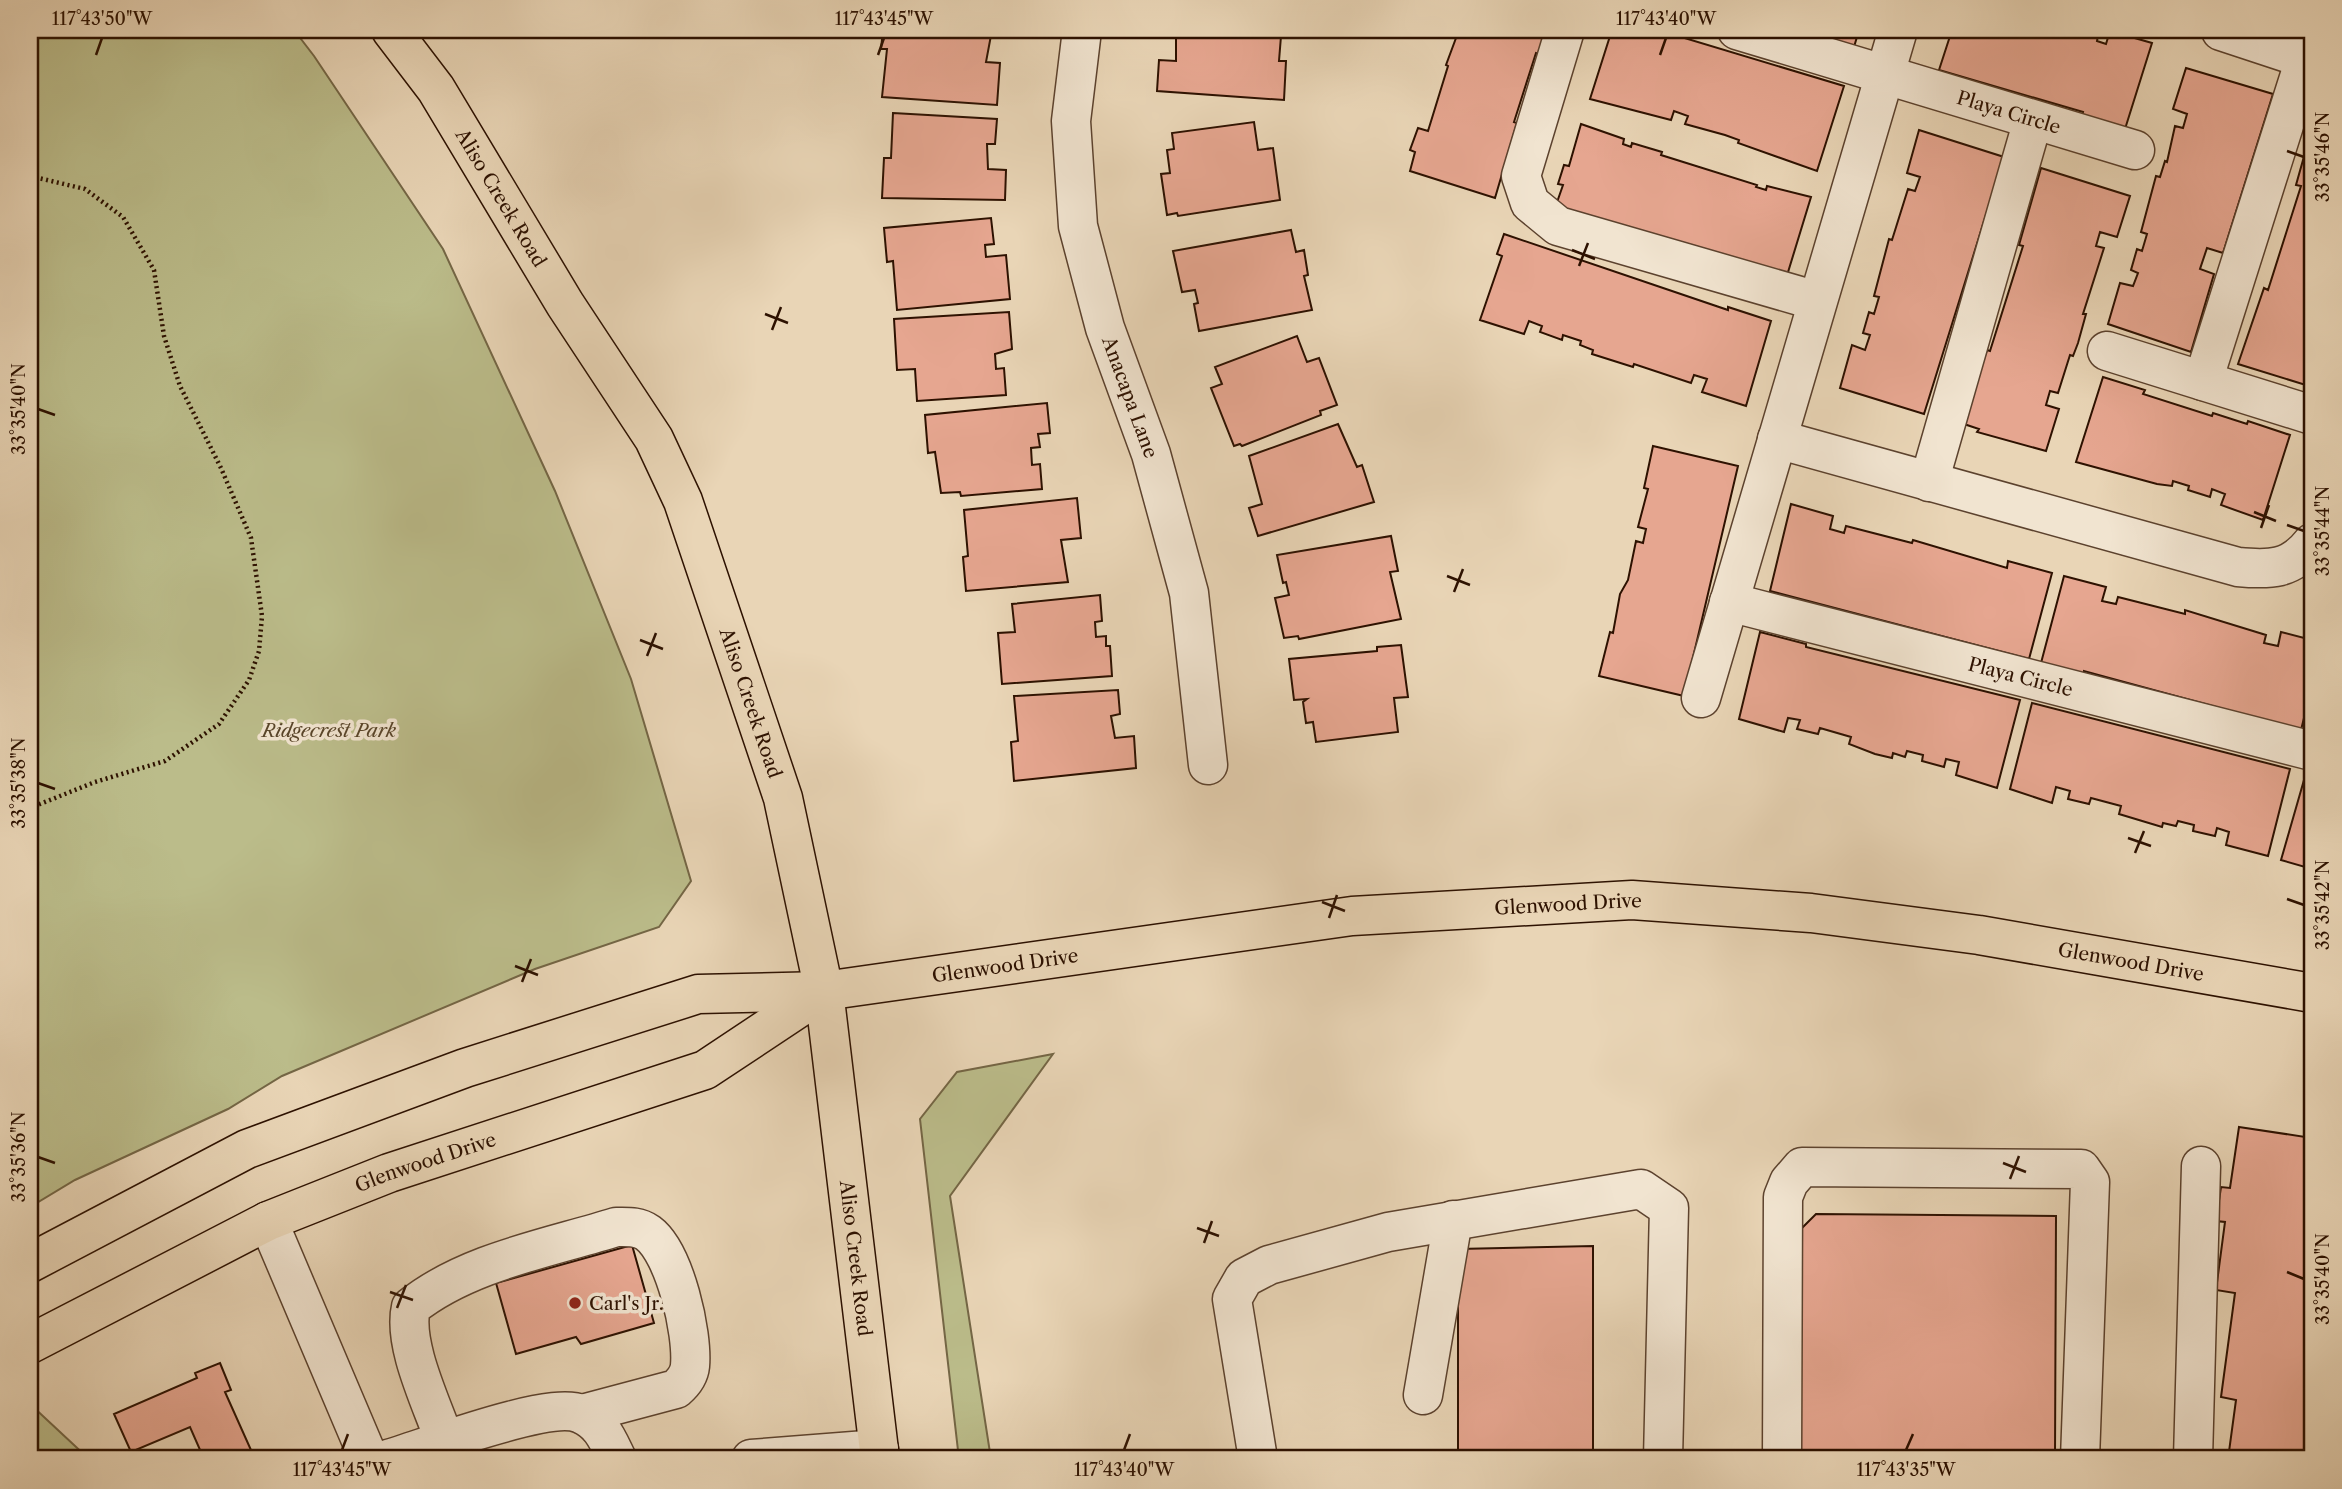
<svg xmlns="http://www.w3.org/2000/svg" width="2342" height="1489" viewBox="0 0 2342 1489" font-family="'Libre Caslon Text',serif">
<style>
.green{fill:#bbbc8a;stroke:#746645;stroke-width:2}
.building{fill:#e6a690;stroke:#2d1100;stroke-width:2}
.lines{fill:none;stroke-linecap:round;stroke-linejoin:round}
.minor-casing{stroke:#5c422e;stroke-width:41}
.major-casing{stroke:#2d1100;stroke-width:41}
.path{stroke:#2d1100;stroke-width:4.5;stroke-dasharray:2 3.5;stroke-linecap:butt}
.minor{stroke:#f1e4d0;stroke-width:38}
.major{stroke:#e9d5b6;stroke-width:38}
.ticks{fill:none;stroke:#2d1100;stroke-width:2.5}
.poi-dot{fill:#8f2418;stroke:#f1e4d0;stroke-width:2.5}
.labels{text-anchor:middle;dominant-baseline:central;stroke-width:7;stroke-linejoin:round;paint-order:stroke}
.street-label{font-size:19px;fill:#2d1100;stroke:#f1e4d0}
.park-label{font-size:19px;font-style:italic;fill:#584429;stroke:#f1e4d0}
.poi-label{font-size:19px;fill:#2d1100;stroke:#f1e4d0;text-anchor:start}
.neatline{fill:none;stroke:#2d1100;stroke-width:2.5}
.ticks-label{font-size:18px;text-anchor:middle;fill:#2d1100}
</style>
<rect width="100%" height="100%" fill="#e9d5b6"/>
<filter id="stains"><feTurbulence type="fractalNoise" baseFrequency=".00286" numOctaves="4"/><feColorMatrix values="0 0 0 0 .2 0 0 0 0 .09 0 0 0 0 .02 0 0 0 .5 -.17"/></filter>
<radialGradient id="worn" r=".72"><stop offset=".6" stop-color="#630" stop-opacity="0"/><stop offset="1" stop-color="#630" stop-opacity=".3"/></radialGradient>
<path class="green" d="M30,30H294L314,56L443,249L555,491L631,679L691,881L659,927L535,969L282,1076L228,1109L75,1180L30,1207Z
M1053,1054L950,1196L991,1459H959L920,1119L957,1072Z
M30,1404L89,1459H30Z"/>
<path class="building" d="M883,30H992L986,62L1000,63L997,105L882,97L887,49H881Z
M1176,30H1276V36H1281L1279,61H1286L1284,100L1157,91L1159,60L1176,61Z
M1459,30H1549L1542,55L1536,53L1514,122L1517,123L1495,198L1410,171L1415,152L1410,150L1418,128L1428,131L1448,66L1446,65Z
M1607,30H1658L1844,86L1817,171L1738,143L1739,140L1725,135L1685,124L1688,116L1674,111L1671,120L1590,99L1610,36L1606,34Z
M1812,30H1859L1854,47L1811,33Z
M1952,30H2099L2097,41L2106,44L2110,31L2152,43L2125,129L2082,115L2083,112L1939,70Z
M2240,30H2312V50Z
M2186,68L2273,94L2223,253L2207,248L2200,269L2214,274L2191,352L2108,324L2120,283L2133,286L2138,273L2131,270L2137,249L2142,251L2147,234L2141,232L2156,176L2160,177L2165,161L2167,162L2175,126L2183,128L2187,114L2173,109Z
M893,113L997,119L995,144H987L988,169L1006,170L1005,200L882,198L884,158H891Z
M1254,122L1258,150L1273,148L1280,200L1178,216L1177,213L1167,215L1161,174L1170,173L1167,150L1174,149L1172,133Z
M1581,124L1624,139L1623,144L1631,147L1632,143L1662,152L1661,155L1757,185L1756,187L1766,190L1767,186L1811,197L1785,282L1555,208L1563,185L1558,184L1564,165L1569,166Z
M2312,128V387L2238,364L2264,288L2268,290L2301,186L2296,185Z
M1919,130L2004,157L1924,414L1840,388L1852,345L1865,350L1870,335L1863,333L1869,312L1874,314L1879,297L1874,296L1889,239L1892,240L1908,189L1915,191L1920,177L1907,173Z
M2041,168L2130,196L2117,237L2100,232L2096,246L2104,248L2083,314H2086L2078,343L2073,356L2070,355L2058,393L2050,391L2046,405L2059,409L2046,451L1977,432L1979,429L1961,423L1987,350L1990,351L2023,246L2019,245Z
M991,218L994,244L985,245L986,257L1006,255L1010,299L897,310L893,261L887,262L884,228Z
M1291,230L1296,252L1304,250L1308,275L1304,276L1312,310L1199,331L1194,304L1198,303L1195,290L1182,292L1173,251Z
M1504,234L1728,310V307L1771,321L1746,406L1702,392L1707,379L1694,375L1691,383L1634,364L1633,367L1592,354L1593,350L1580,345L1581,341L1563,335L1562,340L1540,332L1542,326L1529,321L1524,334L1480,320L1502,256L1497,254Z
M1009,312L1012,349L995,354L996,369L1004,368L1006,395L917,401L915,369L897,370L894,319Z
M1297,336L1307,362L1319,358L1337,405L1320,411L1321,415L1242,446L1240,444L1234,446L1211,388L1222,384L1215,367Z
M2103,377L2145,390L2143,394L2212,416L2213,413L2247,424L2248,421L2290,435L2263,520L2221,505L2225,494L2212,489L2210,497L2188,490L2189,486L2173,481L2172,486L2157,484L2076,462Z
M1047,403L1050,433L1038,434L1040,447L1031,448L1032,465L1040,464L1042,489L961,496L960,492L941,493L935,452L928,453L925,415Z
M1338,424L1357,467L1362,465L1374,502L1258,536L1249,508L1262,504L1249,456Z
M1653,446L1738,466L1684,696L1599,676L1610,632L1613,633L1620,594L1628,580L1636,541L1643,543L1646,529L1638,527L1648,489L1644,488Z
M1077,498L1081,538L1061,540L1068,582L966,591L963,557L968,556L964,510Z
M1791,504L1833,516L1830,529L1844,533L1846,526L1912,543L1913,540L2007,568L2008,561L2052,573L2029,659L1770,591Z
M1391,536L1398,571L1390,572L1401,619L1299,639L1298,636L1284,638L1275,598L1289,595L1286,582L1283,583L1277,555Z
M2064,576L2106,587L2102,601L2116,604L2118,597L2185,614V610L2266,635L2264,643L2278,646L2281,632L2312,640V686L2301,730L2084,671V674L2041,663Z
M1100,595L1102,621L1095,622L1096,637L1106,636V646H1110L1112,676L1002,684L998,633L1015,632L1012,604Z
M1760,632L1806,644V647L2020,700L1997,788L1956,775L1959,762L1946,759L1944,767L1922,761L1923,755L1907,751L1905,757L1893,753L1892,758L1875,754L1849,744L1851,737L1820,728L1818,734L1797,729L1800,720L1788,718L1784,732L1739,719Z
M1401,645L1408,697L1394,698L1398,732L1316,742L1313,722L1306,723L1303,702L1307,699L1294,700L1289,659L1377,651V647Z
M1118,690L1120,714L1111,716L1115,738L1134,736L1136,768L1014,781L1011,742L1018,741L1014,696Z
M2032,703L2290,769L2268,856L2226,845L2229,832L2217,828L2215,836L2193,831L2194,825L2178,821L2176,826L2163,823L2162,827L2119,814L2121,806L2091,798L2089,804L2068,799L2070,791L2056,787L2052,803L2010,789Z
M2306,773L2312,775V869L2281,860Z
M2239,1127L2312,1138V1459H2228L2236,1400L2221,1397L2235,1293L2216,1290L2225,1222L2216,1221L2221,1187L2230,1188Z
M1816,1214L2056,1216L2055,1459H1793L1794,1236Z
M632,1245L654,1323L581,1344L576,1337L516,1354L496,1283Z
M1593,1246V1459H1458V1249Z
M220,1363L231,1390L225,1392L255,1459H204L190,1427L131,1452L114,1414L197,1378L195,1373Z"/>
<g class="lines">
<defs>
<g id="minor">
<path id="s1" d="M1082,30L1071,121L1078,226L1105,328L1151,454L1189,593L1208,765"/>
<path d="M1565,30L1521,176L1530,203L1558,226L1817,301"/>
<path id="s2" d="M1737,30L2135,150"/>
<path d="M2221,31L2312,61"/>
<path d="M2107,351L2312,415"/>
<path d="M2203,381L2305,59"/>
<path d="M1777,439L2238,567C2270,570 2291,570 2312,543"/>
<path d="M1929,482L2033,120"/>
<path id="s3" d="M1729,602L2312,751"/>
<path d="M1701,698L1898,30"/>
<path d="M268,1221L369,1459"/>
<path d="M1423,1395L1453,1220"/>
<path d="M445,1442C433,1406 402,1345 411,1307C467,1262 549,1248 616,1227C628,1227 638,1226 648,1233C675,1253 693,1333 690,1366C689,1376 683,1383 676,1389L582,1414"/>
<path d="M388,1459C426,1448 550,1400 581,1414C602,1423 608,1441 617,1459"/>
<path d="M751,1459L879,1449"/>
<path d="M1258,1459L1232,1299L1244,1278L1269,1265L1388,1232L1641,1189L1669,1208L1663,1459"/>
<path d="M1782,1459L1783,1197L1789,1182L1802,1167L2081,1169L2090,1182L2080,1459"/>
<path d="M2193,1459L2201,1166"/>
</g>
<g id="major">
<path id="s4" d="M391,30L436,89L565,304L654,439L683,501L783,798L824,991L880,1459"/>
<path id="s5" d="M30,1263L247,1149L465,1068L698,994L824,991L1352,916L1632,900L1811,913L1979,935L2312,993"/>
<path id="s6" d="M30,1344L268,1221L389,1173L705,1070L824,991"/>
</g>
</defs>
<use href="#minor" class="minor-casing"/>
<use href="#major" class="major-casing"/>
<path class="path" d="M30,176L85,189L123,217L154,270L164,336L180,386L221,468L251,538L262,616L259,651L249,680L219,724L165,761L95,782L30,808"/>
<use href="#minor" class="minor"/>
<use href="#major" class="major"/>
</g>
<path class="ticks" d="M96,55L102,38M878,55L884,38M1660,55L1666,38M2287,151L2304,157M1572,250L1595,259M1579,266L1588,243M765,314L788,323M772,330L781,307M38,409L55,415M2254,512L2276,521M2287,525L2304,531M2261,528L2269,505M1447,576L1470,585M1454,592L1463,569M640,640L663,649M647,656L656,633M38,783L55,789M2128,838L2151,846M2135,853L2144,831M2287,899L2304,905M1322,902L1345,911M1329,918L1337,895M515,966L538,975M522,982L531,959M38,1157L55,1163M2003,1163L2026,1172M2010,1179L2019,1156M1197,1228L1219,1236M1204,1243L1212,1221M2287,1272L2304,1279M390,1292L413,1300M397,1308L406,1285M342,1450L348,1434M1124,1450L1130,1434M1906,1450L1913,1434"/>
<circle class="poi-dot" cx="575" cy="1303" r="7"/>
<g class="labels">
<g class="street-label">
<text stroke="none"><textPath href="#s2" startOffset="284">Playa Circle</textPath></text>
<text stroke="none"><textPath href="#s4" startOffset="201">Aliso Creek Road</textPath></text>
<text stroke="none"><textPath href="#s1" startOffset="376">Anacapa Lane</textPath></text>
<text stroke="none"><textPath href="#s3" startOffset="301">Playa Circle</textPath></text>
<text stroke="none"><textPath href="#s4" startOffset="768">Aliso Creek Road</textPath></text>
<text stroke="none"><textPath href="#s5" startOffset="1598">Glenwood Drive</textPath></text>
<text stroke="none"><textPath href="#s5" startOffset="2165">Glenwood Drive</textPath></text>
<text stroke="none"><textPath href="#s5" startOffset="1031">Glenwood Drive</textPath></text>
<text stroke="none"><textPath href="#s6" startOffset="436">Glenwood Drive</textPath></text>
<text stroke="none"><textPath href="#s4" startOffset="1335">Aliso Creek Road</textPath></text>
</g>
<g class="park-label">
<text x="329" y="730">Ridgecrest Park</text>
</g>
<g class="poi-label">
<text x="589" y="1303">Carl's Jr.</text>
</g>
</g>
<rect width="2342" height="1489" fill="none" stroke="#e9d5b6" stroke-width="77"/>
<rect x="38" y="38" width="2266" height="1412" class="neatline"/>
<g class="ticks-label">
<text x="102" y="25">117°43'50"W</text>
<text x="884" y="25">117°43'45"W</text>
<text x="1666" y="25">117°43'40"W</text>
<text transform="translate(2323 157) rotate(-90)" y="6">33°35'46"N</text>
<text transform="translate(19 409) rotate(-90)" y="6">33°35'40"N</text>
<text transform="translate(2323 531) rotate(-90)" y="6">33°35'44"N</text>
<text transform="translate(19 783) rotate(-90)" y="6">33°35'38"N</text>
<text transform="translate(2323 905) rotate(-90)" y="6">33°35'42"N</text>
<text transform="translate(19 1157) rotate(-90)" y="6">33°35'36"N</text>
<text transform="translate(2323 1279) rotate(-90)" y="6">33°35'40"N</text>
<text x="342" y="1476">117°43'45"W</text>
<text x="1124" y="1476">117°43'40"W</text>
<text x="1906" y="1476">117°43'35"W</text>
</g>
<rect width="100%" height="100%" filter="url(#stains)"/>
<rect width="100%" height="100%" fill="url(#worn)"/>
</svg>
